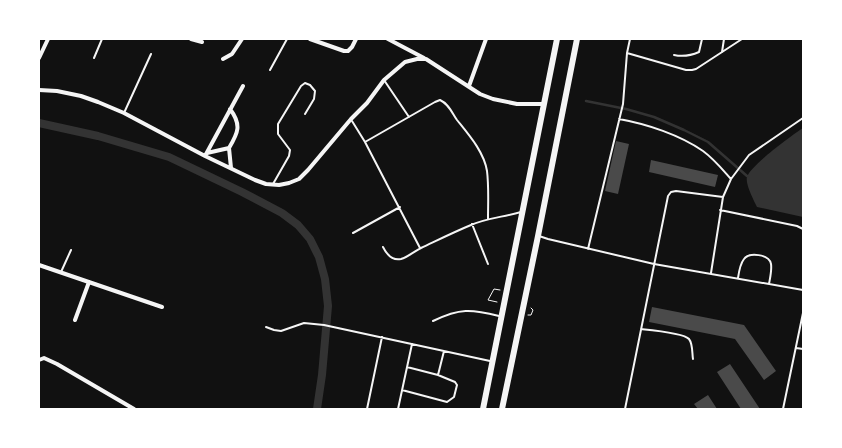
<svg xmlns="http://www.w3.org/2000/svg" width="842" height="448" viewBox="0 0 842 448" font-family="Helvetica,sans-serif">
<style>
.water{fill:#333}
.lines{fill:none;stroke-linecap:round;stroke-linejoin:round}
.stream{stroke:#333;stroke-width:2.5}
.canal{stroke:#333;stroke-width:8}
.building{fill:#4a4a4a}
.path{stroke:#f5f5f5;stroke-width:1}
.service{stroke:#f5f5f5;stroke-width:2}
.minor{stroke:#f5f5f5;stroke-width:4}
.trunk{stroke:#f5f5f5;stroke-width:6}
</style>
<rect width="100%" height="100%" fill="#111"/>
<path class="water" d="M803,128V217L757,207C754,201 745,184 747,177C751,165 791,136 803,128Z"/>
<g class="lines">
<path class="stream" d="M586,101L626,109L654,117L684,130L708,142L747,176"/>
<path class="canal" d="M39,123L98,136L169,157L242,192L282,213L298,225L310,239L319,257L325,279L328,306L322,375L317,409"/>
</g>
<path class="building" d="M616,141L629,144L618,194L605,191Z
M651,160L718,175L715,187L649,172Z
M652,307L744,325L776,371L764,380L735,339L649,322Z
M730,364L760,409H741L717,372Z
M708,395L717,409H698L694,404Z"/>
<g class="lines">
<path class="path" d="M497,302L488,300L494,289L500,290
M528,315H531L533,310L531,308"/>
<path class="service" d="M722,52L724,39
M627,53L686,70H692L696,69L742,39
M674,55C683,57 690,56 699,52L702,39
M94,58L102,39
M270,70L287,39
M384,80L409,117
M124,113L151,54
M619,119C647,124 680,135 703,151C714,159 722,169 731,179
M352,121L365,142L420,248
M365,142L435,102L440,100C449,104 452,113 457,120C469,135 484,152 487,171C489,187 488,203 488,219
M273,184L289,156L290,150L278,134V124L301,86L305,83L310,85L315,91L314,99L305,114
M720,210L797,226L803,229
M472,224L488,264
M353,233L400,207
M539,236L548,239L654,264L803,290
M383,247C386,253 392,261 401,259C408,257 415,251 421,248C438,240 454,232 471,225C487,218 504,217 521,212
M588,249L623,104L627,53L630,39
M61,272L71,250
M711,273L723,197L731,179L749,155L803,118
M738,278C739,271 740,264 744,259C749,252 769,254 771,264C772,270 770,278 769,284
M433,321C460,308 471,309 499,316
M266,327L274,330L281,331L304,323L324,325L490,361
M641,329C651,330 684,333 689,339C693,344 692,354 693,359
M796,348L803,349
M438,375L444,351
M402,390L447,402L454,397L457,385L455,382L438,375L407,367
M367,409L382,337
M398,409L412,344
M625,409L668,196L671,192L676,191L723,197
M783,409L803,313"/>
<path class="minor" d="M191,39L202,42
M310,39L344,51H348L352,47L356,39
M388,39L424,58
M39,58L48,39
M223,59L232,54L242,39
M469,86L486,39
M39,90L57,91L81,96L98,102L124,113L205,156L255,180L266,184L279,185L289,183L299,179L308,170L351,119L367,103L384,80L405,62L417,59H426L480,94L493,99L517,104H544
M229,148L231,168
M207,153L229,148C238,133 242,125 230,109
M205,156L243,86
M39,265L162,307
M75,320L89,282
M39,360L44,358L57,364L134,409"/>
<path class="trunk" d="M483,409L557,39
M502,409L538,236L577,39"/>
</g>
<rect width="842" height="448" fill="none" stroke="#ffffff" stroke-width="80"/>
</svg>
